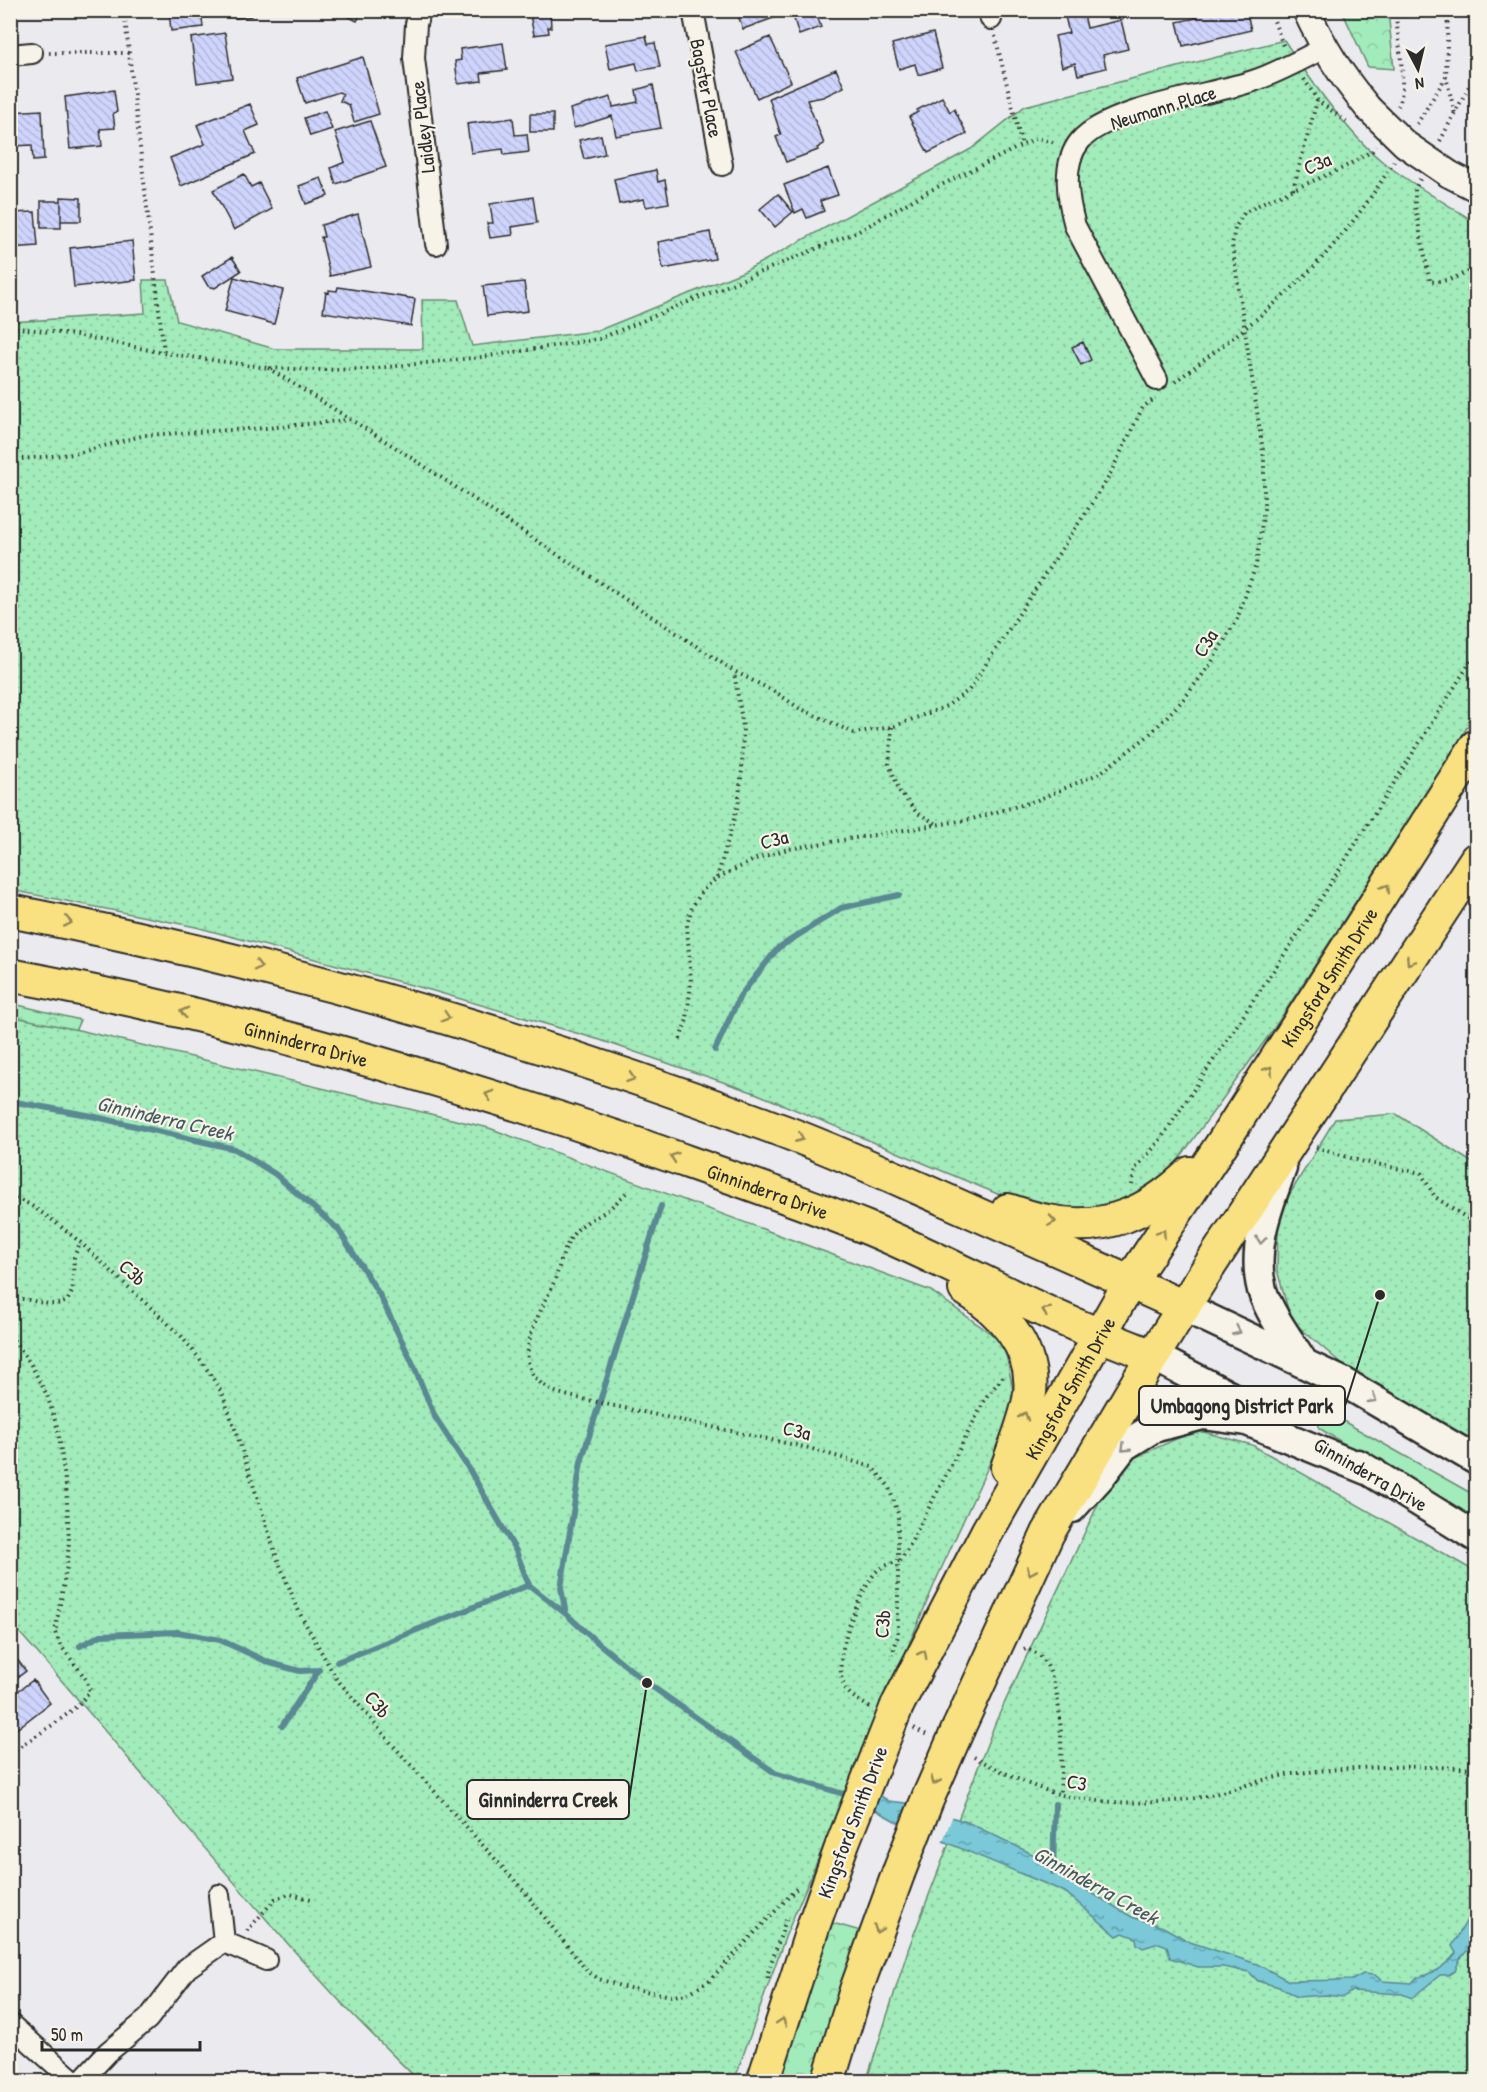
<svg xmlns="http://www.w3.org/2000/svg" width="1487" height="2092" viewBox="0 0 1487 2092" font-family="'Patrick Hand',sans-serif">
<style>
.grass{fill:#a2ebba;stroke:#668b72;stroke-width:1.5}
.forest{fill:url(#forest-crowns);stroke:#668b72;stroke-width:1.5}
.park{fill:url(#park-dots);stroke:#668b72;stroke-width:1.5}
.water{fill:url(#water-ripples);stroke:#5a8993;stroke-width:1.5}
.pier{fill:#ebeaee}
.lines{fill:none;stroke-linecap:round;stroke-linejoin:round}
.stream{stroke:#5a8993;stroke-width:6}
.building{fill:url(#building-back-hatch);stroke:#2b2b2b;stroke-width:1.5}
.minor-casing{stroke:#2b2b2b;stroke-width:24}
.tertiary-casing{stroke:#2b2b2b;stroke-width:30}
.secondary-casing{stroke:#2b2b2b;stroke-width:33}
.primary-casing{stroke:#2b2b2b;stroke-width:36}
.path{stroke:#2b2b2b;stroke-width:4;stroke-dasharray:1.5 4.5;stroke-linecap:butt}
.minor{stroke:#f7f3e8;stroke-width:20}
.tertiary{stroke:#f7f3e8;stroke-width:26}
.secondary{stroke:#f7f3e8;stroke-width:28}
.primary{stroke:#f9e181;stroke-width:32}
.tertiary-bridge-casing{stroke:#2b2b2b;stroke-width:30;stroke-linecap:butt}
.primary-bridge-casing{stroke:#2b2b2b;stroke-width:36;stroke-linecap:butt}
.tertiary-bridge{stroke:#f7f3e8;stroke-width:26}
.primary-bridge{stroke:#f9e181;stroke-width:32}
.oneway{stroke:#928656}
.oneway2{stroke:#918f8a}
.labels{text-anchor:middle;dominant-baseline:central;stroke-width:4.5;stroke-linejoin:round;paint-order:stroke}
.street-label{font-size:20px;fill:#2b2b2b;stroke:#f7f3e8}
.water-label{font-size:21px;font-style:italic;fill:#435a5f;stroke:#f7f3e8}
.leader{fill:none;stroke:#2b2b2b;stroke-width:2}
.callout-dot{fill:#2b2b2b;stroke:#f7f3e8;stroke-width:2}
.callout{fill:#f7f3e8;stroke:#2b2b2b;stroke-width:2}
.callout-label{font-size:21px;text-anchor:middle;font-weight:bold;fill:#2b2b2b}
</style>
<defs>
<pattern id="forest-crowns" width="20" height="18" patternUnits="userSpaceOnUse" patternTransform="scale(1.5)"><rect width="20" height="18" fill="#a2ebba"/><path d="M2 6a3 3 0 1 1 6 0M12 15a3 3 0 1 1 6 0" fill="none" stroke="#8ccaa0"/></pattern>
<pattern id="park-dots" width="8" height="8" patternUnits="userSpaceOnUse" patternTransform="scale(1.5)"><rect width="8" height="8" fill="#a2ebba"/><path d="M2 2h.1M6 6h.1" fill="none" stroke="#8ccaa0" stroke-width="1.8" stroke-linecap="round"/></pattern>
<pattern id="water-ripples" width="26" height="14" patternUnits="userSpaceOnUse" patternTransform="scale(1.5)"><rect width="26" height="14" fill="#7ac8d8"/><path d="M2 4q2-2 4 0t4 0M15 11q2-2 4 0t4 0" fill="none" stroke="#64a3af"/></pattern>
<pattern id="building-back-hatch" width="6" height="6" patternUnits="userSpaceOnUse" patternTransform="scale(1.5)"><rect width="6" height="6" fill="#cfd4fd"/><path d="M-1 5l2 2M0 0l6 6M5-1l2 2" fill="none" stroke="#b2b6d9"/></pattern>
</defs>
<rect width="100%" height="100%" fill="#ebeaee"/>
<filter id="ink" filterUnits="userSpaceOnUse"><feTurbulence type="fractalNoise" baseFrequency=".0167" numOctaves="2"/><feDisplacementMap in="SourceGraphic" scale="12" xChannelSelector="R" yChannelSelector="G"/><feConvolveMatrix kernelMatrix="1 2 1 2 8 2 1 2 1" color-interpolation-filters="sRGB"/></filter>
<g filter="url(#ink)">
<path class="grass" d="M1318,1407L1476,1496V1527L1319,1428Z"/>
<path class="forest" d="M1329,11H1388L1394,69L1368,67L1343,13Z
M10,1003L80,1020L64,1056L11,1047Z
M829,1922L864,1932L815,2081L778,2082Z"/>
<path class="park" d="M1284,40C1309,78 1348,134 1383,162C1411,184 1446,203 1476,223V711L1459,741L1275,1027L1165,1178L1114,1214L1036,1210L755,1093L600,1040L430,990L196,927L11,890V322L145,313L143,280H168L177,321L275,349H423L422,300H458L472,346L597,331L745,271L971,149L1025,106Z
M10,1016L83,1031L489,1128L931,1291L1004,1343L1016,1406L937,1578L786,1935L734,2081H419C391,2053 363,2026 336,1997C224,1876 121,1746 11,1623Z
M1396,1114L1476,1165V1449L1358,1378L1291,1320L1277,1270L1278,1228L1288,1197L1335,1119Z
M1196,1430L1252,1445L1476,1572V2081L866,2082L909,1947L996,1721L1116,1466Z"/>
<path class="water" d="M879,1795L889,1801L906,1803L967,1822L1059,1867L1060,1874L1132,1917L1163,1927L1190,1942L1257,1964L1289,1981L1352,1980L1363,1974L1375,1975L1382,1981L1412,1983C1417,1976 1421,1977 1428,1974C1439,1970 1449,1962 1456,1953L1452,1946L1467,1920L1476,1914V1926L1473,1928L1472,1945L1460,1959L1455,1971L1448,1975H1440L1412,1998L1402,1994L1352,1991L1343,1997L1325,1995L1297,1997L1279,1987L1258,1981L1249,1972L1223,1967H1198L1170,1958L1167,1946L1159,1943L1143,1948L1137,1944L1136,1938L1123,1933L1117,1936L1065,1892L895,1821L873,1809Z"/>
<path class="pier" d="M911,1801L953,1815L942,1843L901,1826Z"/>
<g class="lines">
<path class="stream" d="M715,1050L740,996L778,948L841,908L899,895
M10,1101L87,1115L235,1149L275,1174L338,1229L379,1294L412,1362L435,1417L469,1469L516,1551L529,1585L566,1614L591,1637L647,1683L775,1773L850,1796
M566,1614L561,1588L581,1462L661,1206
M80,1646L101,1635L178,1632L220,1640L270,1663L300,1671L319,1670
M337,1662L529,1585
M282,1726L319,1670
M1053,1872L1055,1804"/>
</g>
<path class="building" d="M169,10H201L203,27L171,31Z
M235,10H250L251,16L236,18Z
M336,10H363L357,21Z
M529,10H550L551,28L548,27L549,33L534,35Z
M736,10H789L790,12L743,29Z
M808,10H815L821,27L799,35L793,16Z
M1072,10H1083L1087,28L1121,20L1128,49L1103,55L1106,68L1078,75L1075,63L1062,67L1055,36L1069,33L1064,12Z
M1194,10H1246L1251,30L1183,46L1177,22L1196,18Z
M225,33L232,78L197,83L191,38Z
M933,33L942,68L918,75L915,64L899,69L892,44Z
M646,36L648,44L655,43L660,67L638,71L636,63L610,69L605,44Z
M770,37L791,82L757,98L736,52Z
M503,43L507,70L481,73L482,81L458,84L455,61L461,60L460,49Z
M363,57L379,114L354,122L349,105L340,101L343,94L339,92L305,103L297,78Z
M836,69L844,87L823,97L807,100L824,144L817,148L818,150L786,162L776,137L781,135L769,98Z
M653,85L661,128L616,136L612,116L574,128L570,109L611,97L613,107L638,102L636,90Z
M114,90L117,112L113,113L115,128L100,129L102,146L70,149L65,97Z
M942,97L950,112L954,109L967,134L928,153L909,117L918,112L917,110Z
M250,104L259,125L245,131L255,154L181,186L170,158L205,144L197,125Z
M42,110L44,160L33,161L32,145L13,146L14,170H10V112Z
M325,111L332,129L310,136L304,118Z
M530,114H553V132H530Z
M513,118L515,135L527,134L529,152L504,155L503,149L471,153L467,124Z
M370,121L386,167L336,184L331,168L345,162L335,132Z
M601,135L605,154L584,159L579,140Z
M828,168L838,195L820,201L824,211L807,218L803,209L795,213L784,185Z
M656,170L658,182L665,180L669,203L646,207L644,199L619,204L614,179Z
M244,174L251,187L259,183L272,209L234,230L213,190Z
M321,178L328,196L306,204L299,186Z
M778,194L793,212L775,227L760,209Z
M61,197L81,198V221H61Z
M533,197L537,223L512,227L513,235L490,238L487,223H493L490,204Z
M41,201H61V228H41Z
M35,212L38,246L10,248V213Z
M358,214L371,267L330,276L321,237H324L321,225Z
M710,232L715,259L663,269L658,242Z
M132,241L136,280L74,287L70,248Z
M232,257L241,271L215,288L208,286L202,276Z
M234,277L283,290L274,324L225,311Z
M524,282L528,311L487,316L483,286Z
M338,287L415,299L411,326L323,312L326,292L329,293V290L337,291Z
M1083,342L1091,360L1081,365L1072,347Z
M10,1650L26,1671L10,1683Z
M33,1680L50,1703L14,1731L10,1726V1697Z"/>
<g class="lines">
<defs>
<path id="minor" d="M420,10L416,24L414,58L436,244
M693,10L722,165
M988,10L991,19
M10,55L32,53
M1157,380L1075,226C1068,200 1061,164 1080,141C1108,108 1210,95 1253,81C1277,73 1301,60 1324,48
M219,1895L224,1942
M10,2024L75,2082
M80,2082L108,2052L148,2019L187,1968L224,1942L266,1960"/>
<path id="tertiary" d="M1306,10C1324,49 1341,75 1368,108
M1449,174L1476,188"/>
<path id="secondary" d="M1282,1168C1268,1207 1251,1248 1262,1290C1269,1313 1290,1341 1303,1362
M1184,1307L1345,1383L1476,1460
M1153,1356L1270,1417
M1358,1464L1476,1537
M1072,1508L1101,1476L1124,1446L1153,1428L1203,1415L1247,1421L1374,1473"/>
<g id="primary">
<path d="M10,911C270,962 524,1034 772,1127C833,1149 891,1176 950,1202C1028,1237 1106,1271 1184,1307"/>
<path id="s1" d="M10,975C223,1015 432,1074 637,1144C713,1171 790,1197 865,1227C934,1255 1000,1292 1069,1322C1096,1334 1125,1345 1153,1356"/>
<path d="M1008,1210C1021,1214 1034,1219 1048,1221C1105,1233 1149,1212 1190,1173"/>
<path d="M965,1289C1000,1310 1035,1347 1030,1393C1027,1418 1015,1444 1007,1468"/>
<path id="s2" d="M897,1706L987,1532L1130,1282L1225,1139L1476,746"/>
<path d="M959,1727L1048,1533L1153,1356L1203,1276L1476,859"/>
<path d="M763,2082L813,1927L842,1845"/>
<path d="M828,2082L856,1990L898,1874"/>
</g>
</defs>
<use href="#minor" class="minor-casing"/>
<use href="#tertiary" class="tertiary-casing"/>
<use href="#secondary" class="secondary-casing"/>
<use href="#primary" class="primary-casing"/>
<path class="path" d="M124,10L164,353
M1270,10L1284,48
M1395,10C1397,32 1408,89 1398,106
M1448,10L1446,77L1455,114
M995,36L1022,146
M49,53H129
M1304,79L1318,101L1347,122
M1417,124L1446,77
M1440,141L1476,73
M1420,179L1415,189V207L1430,282L1449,280L1476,269
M1293,189L1317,101
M10,327L76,335L164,353L268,368L319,370L369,369L482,357L599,339L859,231L925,193L1037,138L1056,143
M268,368L398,449L734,671L777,693L799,708L854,733L892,727L947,706L969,690L1107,480L1143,407L1153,400
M1175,382C1228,341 1285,301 1329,250C1353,223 1375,193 1394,161
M10,460L74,454L145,435L266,428L349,420
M892,727L889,764L900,792L917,813L939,825
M717,878L738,805L742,770L743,727L734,672
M680,1039L687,1019L691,982L687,925L692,907L703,890L717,878L758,858L788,849L972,819L1035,801L1100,773L1148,736L1182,701L1210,665L1237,619L1256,565L1264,509V458L1232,245L1235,228L1244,213L1264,202L1343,168L1372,151L1375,146
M1316,1147L1360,1161L1421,1173L1435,1197L1476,1224
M1132,1185L1135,1169L1158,1143L1310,916L1476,653
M626,1193C620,1199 613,1206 606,1211C597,1217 587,1221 579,1228C564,1242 561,1264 554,1282C540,1316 504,1365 551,1390C559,1394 569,1396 578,1398L809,1448L872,1467L888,1485L898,1513V1636L892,1655
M10,1196L29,1204L51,1219L80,1242L181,1336L203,1363L222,1393L234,1426L277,1558L300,1614L336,1678L391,1743L523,1890L587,1971L599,1979L624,1987L672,1996L687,1994L709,1981L799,1886
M10,1299C30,1296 49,1310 67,1301L72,1292L74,1257L80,1243
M10,1335L30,1363L47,1395L58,1430L66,1486L69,1541L67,1565L55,1632L61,1646L86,1679L90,1691C71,1717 37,1734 10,1753
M900,1561L908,1548L987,1396L1003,1377
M1024,1650L1026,1649C1032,1651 1038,1653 1042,1658C1065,1686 1062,1760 1060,1794
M870,1707C859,1701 847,1695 843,1683C833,1657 858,1595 875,1573C881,1566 891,1564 899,1561
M914,1728L929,1736
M974,1757C1001,1771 1032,1788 1062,1795C1104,1805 1164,1805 1206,1796C1233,1790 1259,1780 1286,1775C1344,1766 1418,1765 1476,1769
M247,1931L275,1899L290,1894L311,1899
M768,1978V1972L787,1917"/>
<use href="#minor" class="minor"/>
<use href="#tertiary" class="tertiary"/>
<use href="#secondary" class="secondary"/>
<use href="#primary" class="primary"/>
<defs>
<path id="tertiary-bridge" d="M1368,108L1405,144L1449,174"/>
<path id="primary-bridge" d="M842,1845L897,1706
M898,1874L928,1798L959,1727"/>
</defs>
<use href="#tertiary-bridge" class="tertiary-bridge-casing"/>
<use href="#primary-bridge" class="primary-bridge-casing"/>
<use href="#tertiary-bridge" class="tertiary-bridge"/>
<use href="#primary-bridge" class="primary-bridge"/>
</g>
<defs><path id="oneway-chevron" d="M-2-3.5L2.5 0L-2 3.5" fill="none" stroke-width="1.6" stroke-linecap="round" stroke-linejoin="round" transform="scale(1.5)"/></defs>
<g class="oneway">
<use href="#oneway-chevron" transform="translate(1386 888) rotate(-57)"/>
<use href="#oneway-chevron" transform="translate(68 922) rotate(11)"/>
<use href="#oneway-chevron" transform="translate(1410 961) rotate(123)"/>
<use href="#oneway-chevron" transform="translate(258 966) rotate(14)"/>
<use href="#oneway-chevron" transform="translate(184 1012) rotate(-166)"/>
<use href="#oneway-chevron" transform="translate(446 1017) rotate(17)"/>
<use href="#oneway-chevron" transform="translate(1269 1070) rotate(-57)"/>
<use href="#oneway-chevron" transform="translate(631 1078) rotate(19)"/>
<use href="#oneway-chevron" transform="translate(489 1095) rotate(-163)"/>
<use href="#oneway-chevron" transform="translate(800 1138) rotate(22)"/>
<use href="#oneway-chevron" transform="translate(674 1157) rotate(-161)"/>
<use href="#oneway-chevron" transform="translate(1052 1221) rotate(9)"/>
<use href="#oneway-chevron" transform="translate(1162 1233) rotate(-56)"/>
<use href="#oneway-chevron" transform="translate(1046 1311) rotate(-155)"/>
<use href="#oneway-chevron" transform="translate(1024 1416) rotate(-72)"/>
<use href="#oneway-chevron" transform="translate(1031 1571) rotate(114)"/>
<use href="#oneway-chevron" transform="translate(923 1654) rotate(-63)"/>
<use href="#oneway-chevron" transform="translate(935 1781) rotate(114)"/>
<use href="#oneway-chevron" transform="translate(878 1929) rotate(110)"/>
<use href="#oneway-chevron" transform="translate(782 2022) rotate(-72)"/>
</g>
<g class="oneway2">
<use href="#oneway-chevron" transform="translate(1261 1240) rotate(96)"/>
<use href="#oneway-chevron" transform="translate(1237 1331) rotate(25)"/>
<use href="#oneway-chevron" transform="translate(1373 1399) rotate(31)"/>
<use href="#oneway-chevron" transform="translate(1125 1448) rotate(137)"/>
</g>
</g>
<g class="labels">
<g class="street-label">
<text transform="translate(707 88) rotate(79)">Bagster Place</text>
<text transform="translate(1163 107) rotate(-17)">Neumann Place</text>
<text transform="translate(422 127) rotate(-97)">Laidley Place</text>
<text transform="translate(1317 163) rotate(-24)">C3a</text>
<text transform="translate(1205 643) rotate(-59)">C3a</text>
<text transform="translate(774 839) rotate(-14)">C3a</text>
<text stroke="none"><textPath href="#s2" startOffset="848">Kingsford Smith Drive</textPath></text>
<text stroke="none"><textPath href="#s1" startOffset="304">Ginninderra Drive</textPath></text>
<text stroke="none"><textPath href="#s1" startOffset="789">Ginninderra Drive</textPath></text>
<text transform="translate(133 1272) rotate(42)">C3b</text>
<text stroke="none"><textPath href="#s2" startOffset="362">Kingsford Smith Drive</textPath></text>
<text transform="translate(797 1430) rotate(13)">C3a</text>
<text transform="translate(1371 1474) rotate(30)">Ginninderra Drive</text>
<text transform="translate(882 1624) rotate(-85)">C3b</text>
<text transform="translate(378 1704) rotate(50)">C3b</text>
<text transform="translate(1077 1782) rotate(11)">C3</text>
<text transform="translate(852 1822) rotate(-69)">Kingsford Smith Drive</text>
</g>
<g class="water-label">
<text transform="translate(165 1118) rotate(13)">Ginninderra Creek</text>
<text transform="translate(1096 1885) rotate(29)">Ginninderra Creek</text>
</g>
</g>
<path class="leader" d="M1380 1295L1345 1406M647 1683L629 1800"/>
<g class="callout-dot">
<circle cx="1380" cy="1295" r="6"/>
<circle cx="647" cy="1683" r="6"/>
</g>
<g class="callout">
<rect x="1139" y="1386" width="206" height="39" rx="6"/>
<rect x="467" y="1780" width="162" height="39" rx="6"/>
</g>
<g class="callout-label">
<text x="1242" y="1413">Umbagong District Park</text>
<text x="548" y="1807">Ginninderra Creek</text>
</g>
<rect width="1487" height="2092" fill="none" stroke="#f7f3e8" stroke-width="36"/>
<rect x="18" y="18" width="1451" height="2056" fill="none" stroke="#2b2b2b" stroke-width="2" filter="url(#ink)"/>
<g transform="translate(1418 69) rotate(173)" stroke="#f7f3e8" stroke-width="4.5" paint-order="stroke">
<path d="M0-4.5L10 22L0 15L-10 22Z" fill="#2b2b2b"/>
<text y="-9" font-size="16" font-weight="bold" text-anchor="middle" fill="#2b2b2b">N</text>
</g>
<path d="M42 2041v9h158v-9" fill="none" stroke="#2b2b2b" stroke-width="3"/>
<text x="51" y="2041" font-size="18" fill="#2b2b2b" stroke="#f7f3e8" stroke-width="4.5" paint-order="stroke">50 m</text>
</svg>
